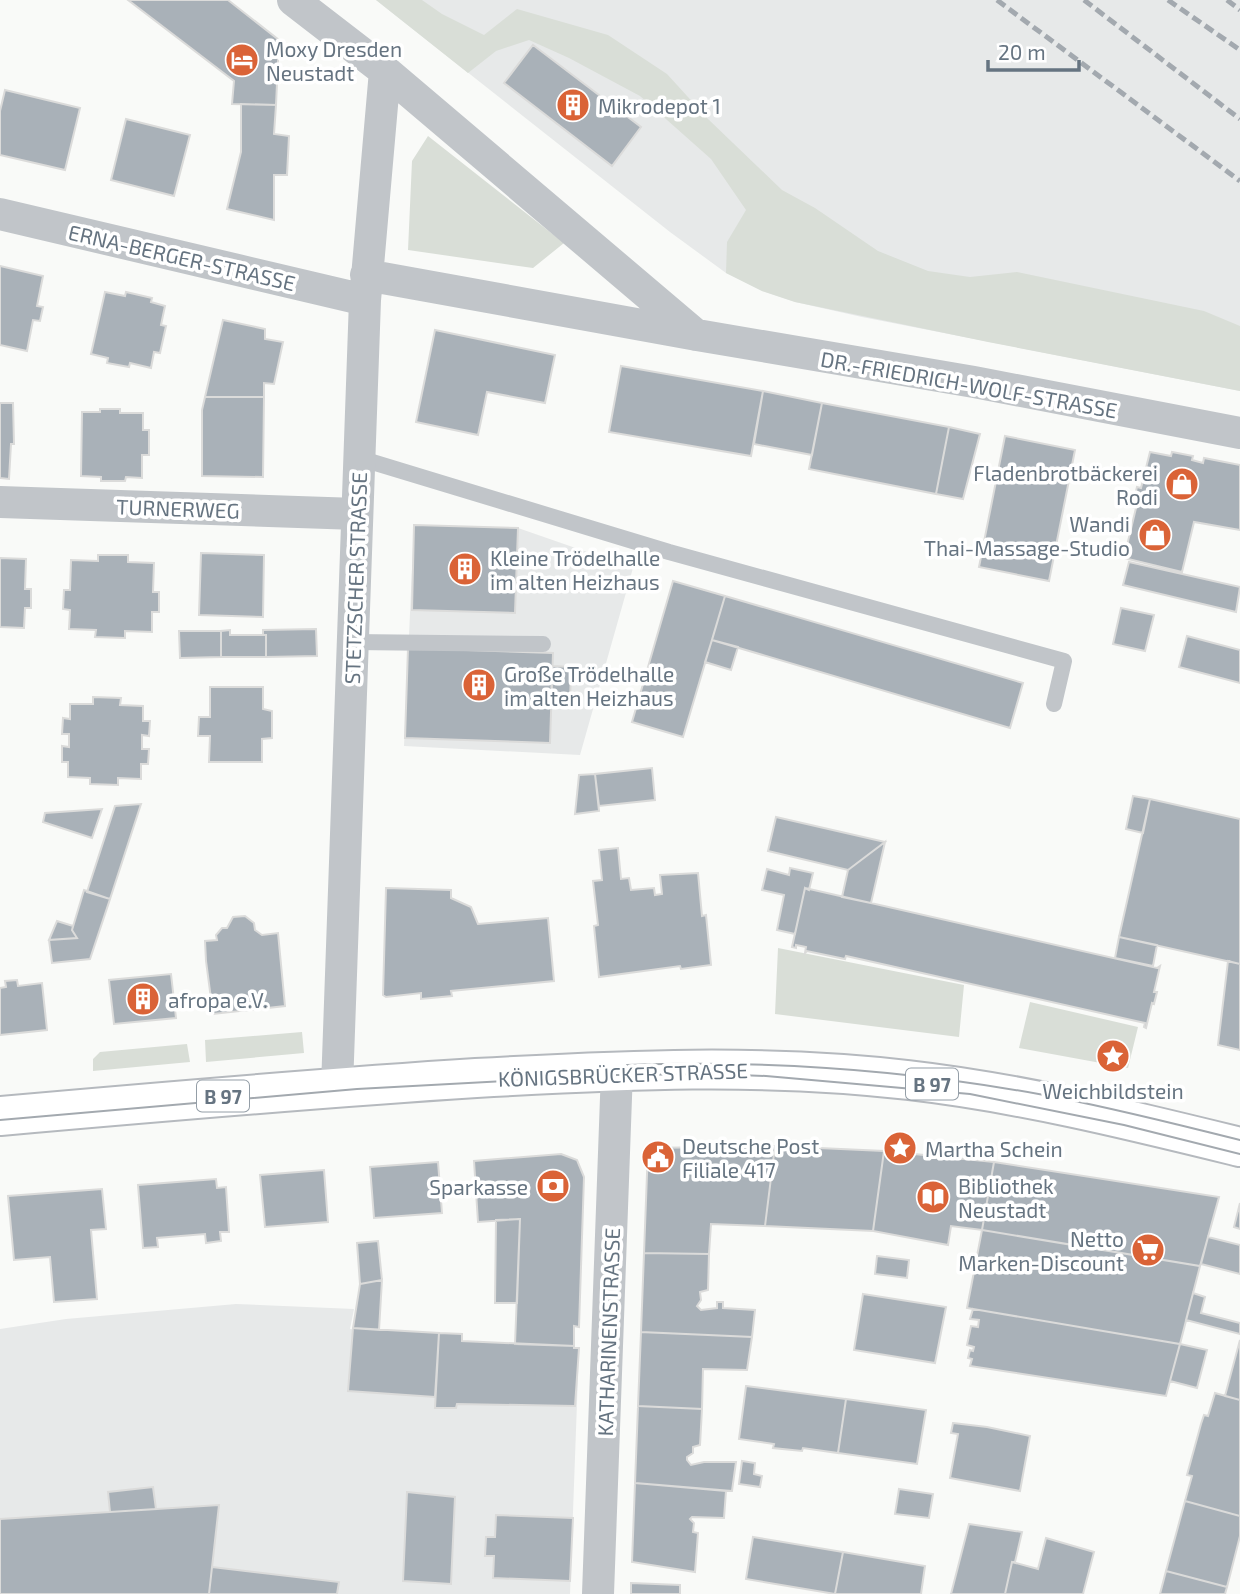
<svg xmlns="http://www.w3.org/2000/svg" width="1240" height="1594" viewBox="0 0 1240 1594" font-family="'Exo 2',sans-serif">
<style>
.built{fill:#e7e9e9}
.green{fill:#d9ded7}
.building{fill:#a9b1b8;stroke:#dbdbda;stroke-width:2}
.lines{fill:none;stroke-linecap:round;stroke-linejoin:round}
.primary-casing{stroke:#b5b9be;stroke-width:42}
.service{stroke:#c1c5c9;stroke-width:16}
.minor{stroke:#c1c5c9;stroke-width:32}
.primary{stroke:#fff;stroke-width:38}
.tram{stroke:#a3a9af;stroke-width:2}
.rail{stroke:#a3a9af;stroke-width:5;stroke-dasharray:10 5;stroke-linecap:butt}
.labels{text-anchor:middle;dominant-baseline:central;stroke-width:7;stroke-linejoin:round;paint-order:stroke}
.shield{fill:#fff;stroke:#949ea7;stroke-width:2}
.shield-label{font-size:19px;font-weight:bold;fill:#667481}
.poi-label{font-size:21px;fill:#667481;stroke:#fff;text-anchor:start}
.street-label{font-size:21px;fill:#667481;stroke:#fff}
</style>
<rect width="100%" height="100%" fill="#f9faf8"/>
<path class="built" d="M376,0H1240V391L862,317L795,302L762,291L726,273L670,232Z
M414,525L518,528L633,568L580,755L404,746Z
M236,1304L354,1309L350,1329L462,1334L463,1341L574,1346V1348H579L570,1594H0V1329L66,1319Z"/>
<path class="green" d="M376,0H422L442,14L484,35L517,9L608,35L667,74L708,119L782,190L815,208L878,251L928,271L970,277L1017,272L1204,311L1240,326V391L988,342L795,302L762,291L726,273L727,242L746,210L711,159L640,96L569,58L529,40L496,51L468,73Z
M428,136L564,243L533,268L408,250L412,161Z
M778,948L964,985L959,1037L775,1014Z
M1030,1002L1138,1027L1128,1068L1019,1048Z
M302,1032L304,1053L206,1062L205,1040Z
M187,1044L190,1062L93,1071V1059L100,1052Z"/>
<path class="building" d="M128,0H228L279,40L276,105L232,104L234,81Z
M533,45L641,127L612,166L504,83Z
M5,90L80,108L65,170L0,155V111Z
M241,104L276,105L274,134L289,136L287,175H274V220L227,209L241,152Z
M126,119L190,135L174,196L111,180Z
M0,266L43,276L37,306L43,307L40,321L33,320L27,351L0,345Z
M105,292L125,296L126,292L152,298L151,302L165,306L161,325L166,326L160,353L154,352L151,368L130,363L129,367L107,363L108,358L91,354Z
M223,320L265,329V339L283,342L274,384L264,383V397H205Z
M435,330L555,355L545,403L487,392L478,435L416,422Z
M621,366L763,391L751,456L609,432Z
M763,391L822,403L812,455L754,444Z
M205,397H264L263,477L202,476V410Z
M0,403H13L14,444H11L9,479L0,478Z
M822,403L949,427L936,494L809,469Z
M100,409H120V413H143V430H149V455H142V478L126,477L125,481H101V477L81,476L82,412H100Z
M949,427L980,434L963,499L936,494Z
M1005,436L1075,450L1049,581L979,567Z
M1150,452L1171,456L1172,452L1193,456L1192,460L1203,463L1204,458L1240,465V530L1194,522L1182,572L1124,558L1136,508L1132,507L1137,487L1141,488Z
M414,525L518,528L515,613L412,610Z
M201,553L264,555L263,617L199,615Z
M98,555H128V562L154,563L153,592H159V612H152V632L125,631V638L95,637L96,630L69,629L70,610L63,609L64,590H70L71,560L98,561Z
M0,558L26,559L25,589H31V608H25L24,628L0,627Z
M1129,562L1240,587L1236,612L1123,585Z
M573 586a6 6 0 1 1 12 0a6 6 0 1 1-12 0Z
M673,581L725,596L683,737L632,722Z
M725,596L1023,683L1010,728L712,640Z
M1121,608L1154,615L1145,651L1113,644Z
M316,629L317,656L266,657V635H263V630Z
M230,630V635H266V657H221V631Z
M179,631H221V657L180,658Z
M1187,636L1240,650V683L1179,667Z
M712,640L738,647L731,670L705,662Z
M408,648L553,653L550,743L405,738Z
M552,666L571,667L570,705L551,704Z
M210,687H263V709L272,711V738L262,739V762H209L210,736H198L199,717H210Z
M93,697L121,698L120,705L143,706V721H150L149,736L142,735V749H149L148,764H141V779L118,778V785L90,784V778L68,777V762H62V746L69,747V734H62L63,718L70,719V704H93Z
M652,768L655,800L599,806L595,774Z
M595,774L599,811L575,814L579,775Z
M1133,796L1150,799L1143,833L1126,829Z
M1150,799L1240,819V964L1119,937Z
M141,804L110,899L87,892L115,806Z
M102,809L92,838L43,822L45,813Z
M776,817L885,842L848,870L768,851Z
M885,842L871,903L842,897L848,870Z
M618,848L621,879L629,878L631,890L654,888L655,895L662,894L660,875L698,873L702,916L706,915L711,965L681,969L680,966L599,977L594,926L598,925L593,881L602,880L599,850Z
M790,868L813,873L809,890L805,888L795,934L777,930L784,895L762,890L767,869L789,875Z
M386,888L451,890V898L471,907L478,924L548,918L554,981L451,991L452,996L421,999V993L386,997L383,995Z
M805,888L1157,968L1160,966L1154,992H1157L1154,1004L1152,1003L1146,1028L1144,1027L1145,1023L846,956L845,959L807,951L805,953L806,947L796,945V948L792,947Z
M84,890L110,899L90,959L52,963L49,940L77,938L72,930Z
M245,916L254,923L255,930L262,935L278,933L285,1006L213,1014L206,961L205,941L217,940L216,935L222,928H227L233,917Z
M57,921L73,926L72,930L77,938L49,940Z
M1119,937L1157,945L1153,966L1115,958Z
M1228,961L1240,964V1050L1218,1045Z
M171,974L176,1018L114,1024L109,980Z
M17,980L18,986L42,983L47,1030L0,1035V988L6,987L5,981Z
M775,1146L765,1226L711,1224L709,1254L644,1253L648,1148Z
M775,1146L884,1151L873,1231L765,1226Z
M884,1151L994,1162L982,1230L951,1226L948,1245L873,1231Z
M561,1154L577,1160L584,1177L579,1327L574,1326V1346L515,1344L520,1219L478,1222L474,1161Z
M438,1162L442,1213L374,1218L370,1167Z
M994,1162L1219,1197L1200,1266L982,1230Z
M324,1170L328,1222L265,1227L260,1175Z
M216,1179L217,1188L226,1187L229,1232H220L221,1241L206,1243L205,1234L157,1238L158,1247L143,1248L138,1185Z
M102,1189L106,1229L91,1230L97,1299L54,1302L50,1257L14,1260L8,1196Z
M1240,1203V1229L1234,1227Z
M520,1219L517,1303H495L496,1220Z
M982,1230L1200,1266L1180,1344L967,1308Z
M1208,1237L1240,1245V1274L1201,1264Z
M378,1241L382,1280L360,1284L357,1243Z
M644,1253L709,1254L708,1290L700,1292L701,1300L697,1306L701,1310L717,1308V1302H723V1308L755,1310L752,1337L641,1332Z
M877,1256L909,1260L907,1278L875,1274Z
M382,1280L379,1330L353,1328L360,1284Z
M1193,1293L1205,1297L1201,1313L1240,1323V1334L1186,1320Z
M863,1294L946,1307L935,1363L854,1350Z
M973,1309L1180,1344L1166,1396L970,1366L972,1359L968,1358L970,1350L973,1351L974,1347L967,1345L971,1326L978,1327L979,1320L970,1319Z
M353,1328L439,1333L435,1397L348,1391Z
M641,1332L752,1337L747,1370L703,1369L702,1409L638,1406Z
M439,1333L462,1334V1341L574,1346V1348H579L575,1406L457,1404L456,1408H435Z
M1240,1340V1400L1225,1396Z
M1180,1344L1207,1350L1197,1388L1170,1381Z
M746,1386L846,1399L838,1453L803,1448L802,1451L773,1448L774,1444L739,1439Z
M1215,1393L1240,1400V1516L1185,1501L1192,1476L1187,1475L1201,1424L1204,1415L1208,1416Z
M846,1399L926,1410L917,1464L838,1453Z
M638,1406L702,1409L700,1445L693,1447V1453L687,1457V1460L691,1465L704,1462H736L732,1491L635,1483Z
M953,1423L987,1427L1030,1436L1020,1491L950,1478L958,1434L951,1433Z
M742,1461L755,1463L754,1474L762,1476L760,1487L739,1484Z
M635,1483L726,1491L724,1518L692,1517L690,1519L694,1523L693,1532L698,1533L695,1572L632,1562Z
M153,1487L156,1509L110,1512L108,1492Z
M899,1489L933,1494L929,1518L895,1514Z
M407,1492L455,1497L451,1584L403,1581Z
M1185,1501L1240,1516V1536L1227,1587L1166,1571Z
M219,1505L209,1594H0V1519Z
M496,1515L573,1518L570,1581L493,1578L494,1556H485L486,1537H495Z
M969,1524L1022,1532L1015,1562H1012L1005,1594H951Z
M753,1537L843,1552L835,1594L746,1579Z
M1046,1538L1094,1552L1083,1594H1005L1012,1562L1038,1569Z
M843,1552L925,1566L921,1594H835Z
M212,1567L339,1582L337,1594H209Z
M1166,1571L1227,1587L1225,1594H1160Z
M631,1583L680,1585V1594H631Z"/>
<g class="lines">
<defs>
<path id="primary" d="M0,1116C158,1102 317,1088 476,1078C620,1070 764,1063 908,1080C1021,1093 1130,1120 1240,1147"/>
</defs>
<use href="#primary" class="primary-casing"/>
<path class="service" d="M359,458L669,552L1064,661L1054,704
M353,642L543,644"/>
<path class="minor" d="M293,0L385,71L696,335
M0,214L365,300
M366,275L697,335L974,382L1240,433
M0,502L357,514
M337,1087L365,300L385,71
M598,1594L617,1070"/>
<use href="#primary" class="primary"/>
<path class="tram" d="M627,1065C766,1060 907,1070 1044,1095C1110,1107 1175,1124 1240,1140
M0,1120L357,1089L617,1075L713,1074L766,1076L970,1094L1124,1125L1240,1154"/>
<path class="rail" d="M997,0L1240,181
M1084,0L1240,119
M1168,0L1240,50
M1227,0L1240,10"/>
</g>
<defs>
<symbol id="hotel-disc" viewBox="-11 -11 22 22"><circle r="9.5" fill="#da6337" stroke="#fff"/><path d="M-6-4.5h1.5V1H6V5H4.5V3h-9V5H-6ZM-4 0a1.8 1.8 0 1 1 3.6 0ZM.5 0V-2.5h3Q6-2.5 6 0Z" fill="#fff"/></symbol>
<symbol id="building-disc" viewBox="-11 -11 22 22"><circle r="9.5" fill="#da6337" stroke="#fff"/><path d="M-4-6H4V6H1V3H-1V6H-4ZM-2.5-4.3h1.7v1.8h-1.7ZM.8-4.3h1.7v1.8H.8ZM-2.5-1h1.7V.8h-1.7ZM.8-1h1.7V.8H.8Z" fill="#fff"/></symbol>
<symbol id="shop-disc" viewBox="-11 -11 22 22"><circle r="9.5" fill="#da6337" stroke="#fff"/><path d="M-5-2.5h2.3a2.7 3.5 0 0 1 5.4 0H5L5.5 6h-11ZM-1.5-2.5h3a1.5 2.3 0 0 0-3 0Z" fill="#fff"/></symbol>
<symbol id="sight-disc" viewBox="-11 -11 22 22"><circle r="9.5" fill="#da6337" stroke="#fff"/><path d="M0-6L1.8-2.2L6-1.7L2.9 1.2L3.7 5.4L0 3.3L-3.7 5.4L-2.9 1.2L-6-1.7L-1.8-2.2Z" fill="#fff"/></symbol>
<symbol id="civic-disc" viewBox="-11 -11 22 22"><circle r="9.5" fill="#da6337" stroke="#fff"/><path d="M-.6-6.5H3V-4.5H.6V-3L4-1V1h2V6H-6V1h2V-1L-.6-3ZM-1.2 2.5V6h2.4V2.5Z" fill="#fff"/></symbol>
<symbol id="bank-disc" viewBox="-11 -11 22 22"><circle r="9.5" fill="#da6337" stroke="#fff"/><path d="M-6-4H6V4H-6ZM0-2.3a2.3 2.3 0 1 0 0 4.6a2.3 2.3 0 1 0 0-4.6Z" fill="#fff"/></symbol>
<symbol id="library-disc" viewBox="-11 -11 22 22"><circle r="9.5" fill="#da6337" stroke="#fff"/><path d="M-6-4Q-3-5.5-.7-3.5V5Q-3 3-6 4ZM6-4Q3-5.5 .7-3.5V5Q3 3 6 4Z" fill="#fff"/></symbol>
<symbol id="supermarket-disc" viewBox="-11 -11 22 22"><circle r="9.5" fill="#da6337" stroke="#fff"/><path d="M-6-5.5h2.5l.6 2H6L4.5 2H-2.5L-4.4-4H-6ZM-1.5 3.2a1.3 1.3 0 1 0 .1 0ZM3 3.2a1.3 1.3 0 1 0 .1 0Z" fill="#fff"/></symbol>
</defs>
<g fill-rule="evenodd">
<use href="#hotel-disc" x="223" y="41" width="38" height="38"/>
<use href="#building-disc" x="554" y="86" width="38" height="38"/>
<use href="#shop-disc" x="1163" y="465" width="38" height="38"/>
<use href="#shop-disc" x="1136" y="516" width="38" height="38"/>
<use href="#building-disc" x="446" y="550" width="38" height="38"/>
<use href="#building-disc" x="460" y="666" width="38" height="38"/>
<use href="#building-disc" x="124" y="980" width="38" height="38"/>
<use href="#sight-disc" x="1094" y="1037" width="38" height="38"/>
<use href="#sight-disc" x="881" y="1129" width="38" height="38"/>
<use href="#civic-disc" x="639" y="1138" width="38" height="38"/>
<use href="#bank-disc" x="534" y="1167" width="38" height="38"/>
<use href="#library-disc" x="914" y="1178" width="38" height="38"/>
<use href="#supermarket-disc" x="1129" y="1231" width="38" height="38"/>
</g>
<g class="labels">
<g class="shield">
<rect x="906" y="1068.5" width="52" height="31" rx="5"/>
<rect x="197" y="1080.5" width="52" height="31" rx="5"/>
</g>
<g class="shield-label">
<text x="932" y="1084">B 97</text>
<text x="223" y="1096">B 97</text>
</g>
<g class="poi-label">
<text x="266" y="48">Moxy Dresden<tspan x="266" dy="24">Neustadt</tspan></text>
<text x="598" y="105">Mikrodepot 1</text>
<text x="1158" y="472" text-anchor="end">Fladenbrotbäckerei<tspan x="1158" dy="24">Rodi</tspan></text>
<text x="1130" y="523" text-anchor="end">Wandi<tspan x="1130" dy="24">Thai-Massage-Studio</tspan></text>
<text x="490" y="557">Kleine Trödelhalle<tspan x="490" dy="24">im alten Heizhaus</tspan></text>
<text x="504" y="673">Große Trödelhalle<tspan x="504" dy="24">im alten Heizhaus</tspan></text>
<text x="168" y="999">afropa e.V.</text>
<text x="1113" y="1090" text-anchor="middle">Weichbildstein</text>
<text x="682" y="1145">Deutsche Post<tspan x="682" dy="24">Filiale 417</tspan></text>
<text x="925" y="1148">Martha Schein</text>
<text x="958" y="1185">Bibliothek<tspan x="958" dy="24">Neustadt</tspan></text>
<text x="528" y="1186" text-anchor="end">Sparkasse</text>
<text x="1124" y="1238" text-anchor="end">Netto<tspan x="1124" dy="24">Marken-Discount</tspan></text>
</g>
<g class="street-label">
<text transform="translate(182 257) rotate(13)">ERNA-BERGER-STRASSE</text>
<text transform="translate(969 384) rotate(10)">DR.-FRIEDRICH-WOLF-STRASSE</text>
<text transform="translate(178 508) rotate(2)">TURNERWEG</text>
<text transform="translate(355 578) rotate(-88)">STETZSCHER STRASSE</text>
<text transform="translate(623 1074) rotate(-2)">KÖNIGSBRÜCKER STRASSE</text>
<text transform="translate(608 1332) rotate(-88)">KATHARINENSTRASSE</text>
</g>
</g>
<path d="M988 60v10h91v-10" fill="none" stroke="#667481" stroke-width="3.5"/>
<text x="998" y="60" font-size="21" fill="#667481" stroke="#ffffff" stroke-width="5" paint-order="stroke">20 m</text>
</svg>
